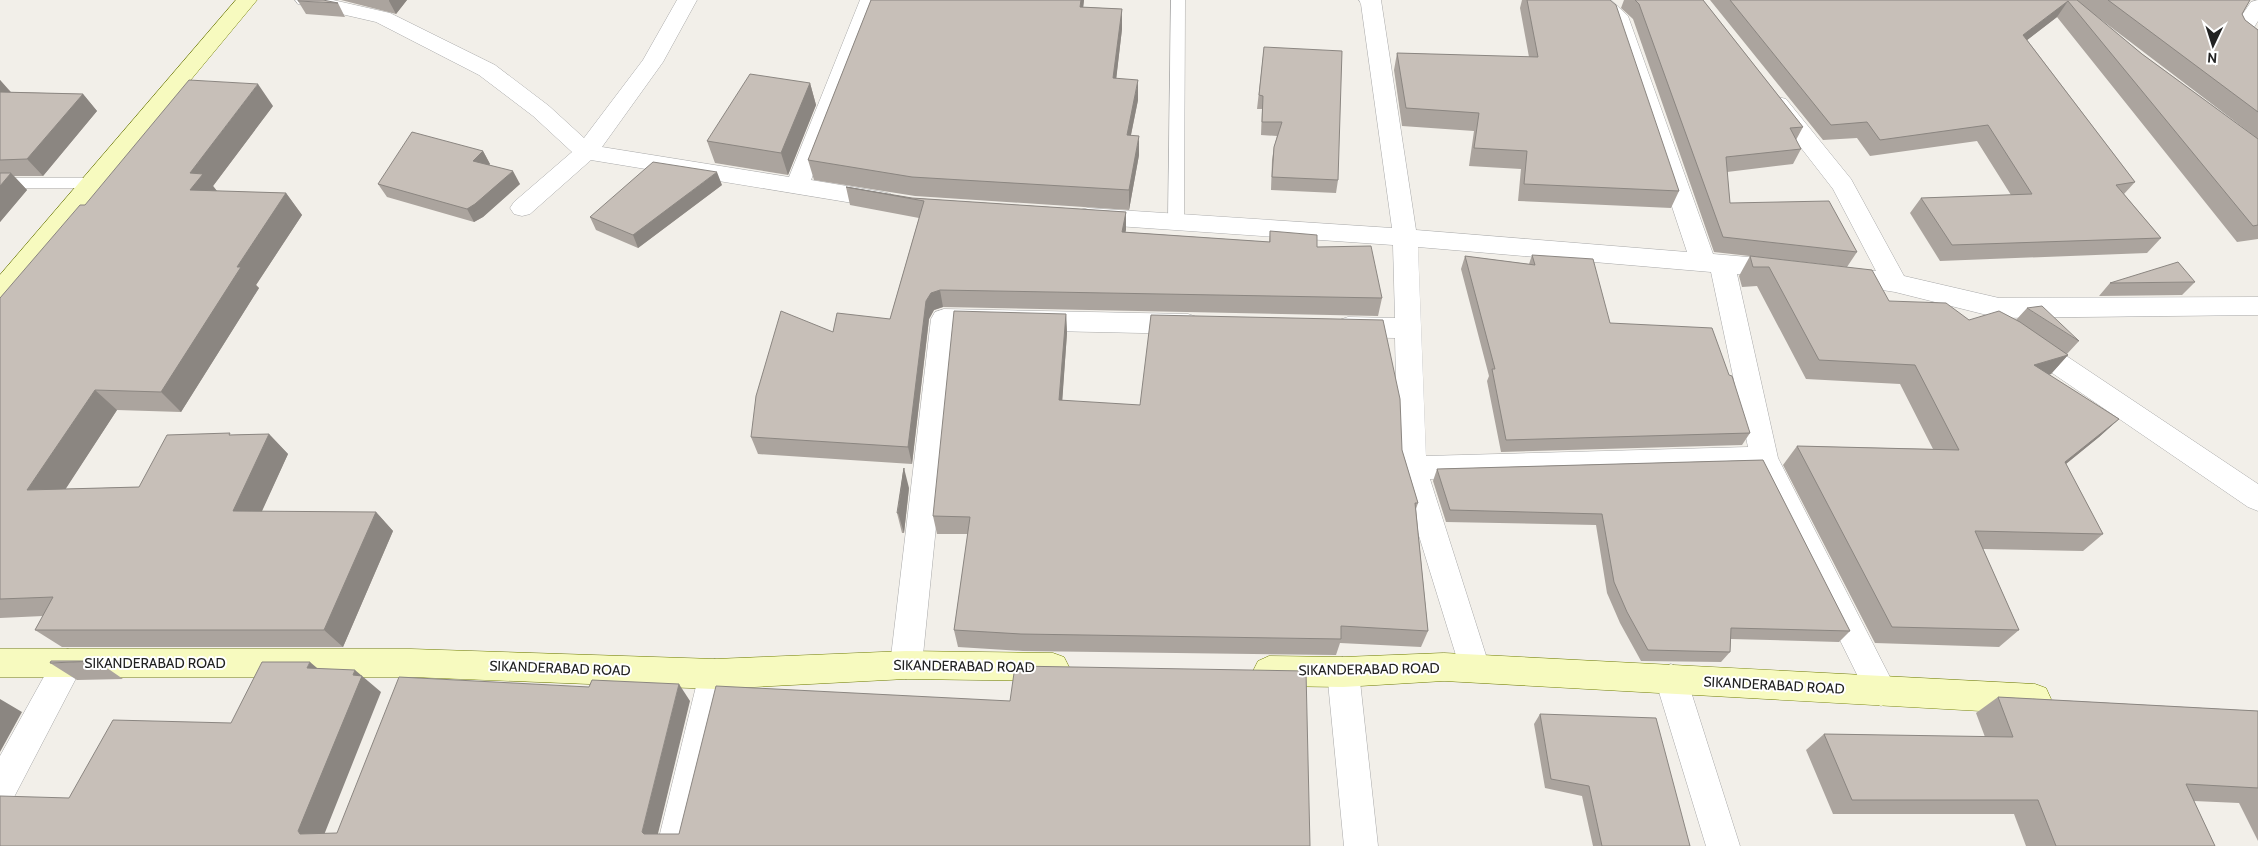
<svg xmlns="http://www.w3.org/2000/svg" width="2258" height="846" viewBox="0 0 2258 846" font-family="Cabin,sans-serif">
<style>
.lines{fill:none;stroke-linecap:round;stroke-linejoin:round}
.lane-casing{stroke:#a9a9a9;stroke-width:1}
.street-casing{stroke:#a9a9a9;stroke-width:1}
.secondary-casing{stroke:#707d05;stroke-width:1}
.lane{fill:#fff;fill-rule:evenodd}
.street{fill:#fff;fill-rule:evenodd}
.secondary{fill:#f7fabf;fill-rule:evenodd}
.wall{fill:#aba49e}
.shaded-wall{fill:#8b8681}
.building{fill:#c7bfb8;stroke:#8b8681}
.labels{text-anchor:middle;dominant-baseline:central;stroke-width:4;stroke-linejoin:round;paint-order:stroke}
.street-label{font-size:14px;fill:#222;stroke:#fff}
</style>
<rect width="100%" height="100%" fill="#f2efe9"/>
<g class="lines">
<defs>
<path id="lane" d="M1171,0H1185L1184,222L1182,226L1176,228L1170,226L1168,222Z
M0,178H92L98,179L100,183L98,187L92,188H0Z"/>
<path id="street" d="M295,0H333L390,13L495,65L549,106L584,138L643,60L677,0H697L663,62L602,147L789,177L860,0H880L811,180L883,192L891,194L895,200L891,206L883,208L591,160L530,214L522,216L514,214L510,208L514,202L572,152L533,116L479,75L376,22L298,4Z
M1359,0H1381L1416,230L1687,252L1611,22L1589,0H1611L1628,16L1713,254L1783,260L1792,263L1795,269L1792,275L1783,278L1737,274L1778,458L1892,681L1897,691L1892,701L1881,706L1870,701L1756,470L1430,479L1490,668L1485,678L1474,682L1463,678L1398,468L1395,338L1348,337L1339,334L1335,327L1339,320L1348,317L1395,318L1393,245L1088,224L1079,222L1076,216L1079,210L1088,208L1392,228L1361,4ZM1418,247L1711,272L1748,447L1426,456Z
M2258,0V21L2253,29L2258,33V49C2248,46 2236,40 2231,31L2251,2Z
M1778,97L1786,99L1851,179L1904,276L1999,298L2258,297V315L1999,318L1895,292L1831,282L1827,276L1831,270L1840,267L1876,271L1833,189L1767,104L1770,99Z
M944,309L1188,314L1197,317L1201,324L1197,331L1188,334L956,329L922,665L917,675L906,679L895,675L890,665L931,319L935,312Z
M2029,334L2038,337L2258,484V511L2248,507L2020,351L2016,344L2020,337Z
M68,649L79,653L84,663L12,801L0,805V756L57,653Z
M1343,657L1354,662L1359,672L1378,846H1344L1327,672L1332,662Z
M715,659L726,664L731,674L691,846H657L699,674L704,664Z
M1671,664L1682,669L1687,679L1740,846H1706L1655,679L1660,669Z"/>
<path id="secondary" d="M236,0H257L9,299L0,301V275Z
M0,649H411L715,659L906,651L1053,653L1064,657L1069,667L1064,677L1053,681L906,679L715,689L411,677H0Z
M1444,653L2035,684L2046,688L2051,699L2046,710L2035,714L1444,681L1343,687L1269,686L1258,681L1253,671L1258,661L1269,656L1343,657Z"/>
</defs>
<use href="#lane" class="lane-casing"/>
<use href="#street" class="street-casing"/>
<use href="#secondary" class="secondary-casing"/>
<use href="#lane" class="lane"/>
<use href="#street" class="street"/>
<use href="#secondary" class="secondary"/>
</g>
<path class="wall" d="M341,0H407L396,14Z
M871,0H1084L1083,7L1122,9V29L1116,79L1138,100L1131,135L1139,155L1129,210L915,196L814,180L808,160Z
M1522,0H1610L1679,191L1671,208L1518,201L1521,169L1469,166L1474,131L1402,126L1394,70L1397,53L1529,57L1520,8Z
M1624,0H1703L1803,127L1796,140L1801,149L1793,164L1727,172L1730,203L1857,252L1847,267L1714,252L1633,19L1621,8Z
M1710,0H2250L2242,14L2245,20L2258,30V139L2091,12L2142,54L2258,139V239L2237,242L2057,17L2027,40L2135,182L2124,194L2161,238L2147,253L1940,261L1910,213L1921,198L2011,195L1977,141L1870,156L1857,138L1823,140Z
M298,1L338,3L345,17L306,14Z
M1264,47L1338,180L1336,193L1271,190L1272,160L1274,147L1277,136L1261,135L1262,109H1257Z
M0,80L11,92L83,94L97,111L43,176H14L27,190L0,222Z
M810,83L816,105L788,175L715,163L707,141Z
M273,106L213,186L217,191L286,193L302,215L256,285L259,288L181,412L117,410L65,489L139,487L232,435L269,434L288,454L261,512H376L393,531L343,647H62L35,630L43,616L0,618V298L85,205Z
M483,151L490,164L489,165L520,184L483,217L474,222L387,197L378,184Z
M722,185L638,248L596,230L590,217Z
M846,187L912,198L1126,212L1125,232L1269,242L1270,231L1317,247L1382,298L1378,316L943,307L934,310L929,319L912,464L758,454L751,437L833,332L890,319L919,218L850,205Z
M1532,255L1610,323L1750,433L1742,445L1501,452L1487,381L1489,376L1461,269L1465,256L1529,264Z
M1750,256L1889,301L1969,320H2016L2027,308L2079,341L2067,354L2068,355L2051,374L2049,375L2119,419L2099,437L2066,464L2103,534L2083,551L1983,549L2019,630L1999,647L1875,643L1783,465L1797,446L1933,449L1900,384L1806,379L1757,286L1742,287L1739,276Z
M2195,282L2182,295L2099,296L2110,283Z
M1066,314L1067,333L1062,400L1402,450L1418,503L1416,509L1428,631L1421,647L1340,643L1336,655L1023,651L958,647L954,630L968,534H937L933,516Z
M1763,460L1850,631L1839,642L1731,639L1730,652L1721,662L1641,661L1620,623L1607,593L1596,525L1446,522L1433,481L1437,469Z
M909,488L904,533H902L897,513Z
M97,661L123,679L77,680L50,663Z
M1998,697L2258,711V841L2239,803L2194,801L2215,846H2026L2014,814H1833L1806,750L1824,734L1985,737L1976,713Z
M1540,714L1690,846H1593L1582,796L1545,788L1534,724Z"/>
<path class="shaded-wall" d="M389,0H407L396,14L389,1Z
M1081,0H1084L1081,27L1080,7Z
M2068,1L2057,17L2013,51L2023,35Z
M1122,9V29L1114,98L1113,78Z
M0,80L13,95L0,108Z
M1138,80V100L1127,154V135Z
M810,83L816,105L788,175L781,153Z
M258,84L273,106L213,186L220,195L190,190V173Z
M83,94L97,111L43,176L27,159Z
M1139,136V155L1129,210V190Z
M483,151L490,164L481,174L473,161Z
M513,171L520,184L483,217L474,222L467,209Z
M717,172L722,185L638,248L633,235Z
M11,173L27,190L0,222V186Z
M286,193L302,215L256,285L259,288L181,412L161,392L237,267Z
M1126,212V230L1122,249V232Z
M940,290L943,307L934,310L929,319L912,464L908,447L926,301L931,293Z
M1066,314L1067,333L1061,419L1059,400Z
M2068,355L2051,374L2017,384L2034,365Z
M95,390L117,410L52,510L27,490Z
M2119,419L2099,437L2046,480L2065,462Z
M269,434L288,454L253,531L233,511Z
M904,468L909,488L904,533L898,513Z
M376,512L393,531L343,647L324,630Z
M310,662L330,679L307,668Z
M355,670L381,692L320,845L300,834L298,831Z
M679,684L690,701L655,846L642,832Z
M0,699L22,712L0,752Z"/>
<path class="building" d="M298,0H323L338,3L298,1Z
M871,0H1081L1080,7L1122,9L1113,78L1138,80L1127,135L1139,136L1129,190L912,177L808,160Z
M1527,0H1610L1616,5L1679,191L1524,184L1527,151L1474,148L1479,113L1406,108L1397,53L1538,57Z
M1635,0H1703L1803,127L1790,128L1801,149L1726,157L1730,203L1829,201L1857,252L1723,237L1639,4Z
M1730,0H2077L2142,54L2258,139V225L2253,226L2068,1L2023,35L2135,182L2116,185L2161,238L1952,245L1921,198L2032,194L1988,125L1880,140L1867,122L1831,125Z
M2108,0H2250L2242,14L2245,20L2258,30V112Z
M1264,47L1342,51L1338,180L1272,177L1274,147L1282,122H1262L1263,96L1259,95Z
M750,74L810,83L781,153L707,141Z
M189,80L258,84L190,173L203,174L190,190L286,193L237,267H241L161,392L95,390L27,490L139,487L167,435L230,433L229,435L269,434L233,511L376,512L324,630H35L53,597L0,599V298L80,205H85Z
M0,92L83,94L27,159L0,160Z
M412,132L483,151L473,161L513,171L475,204L467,209L378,184Z
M653,162L717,172L633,235L590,217Z
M0,173H11L0,186Z
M846,187L912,198L1126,212L1122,232L1270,242V231L1317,235V247L1371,246L1382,298L940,290L931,293L926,301L908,447L751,437L756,396L781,311L833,332L837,313L890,319L924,201Z
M1532,255L1593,259L1610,323L1712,328L1729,375L1732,376L1750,433L1506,440L1492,369H1495L1465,256L1535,265Z
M1750,256L1872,270L1889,301L1946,303L1969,320L1999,311L2020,322L2068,355L2034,365L2119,419L2065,462L2103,534L1975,531L2019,630L1892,627L1797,446L1959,450L1915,365L1819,360L1769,267H1753Z
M2178,262L2195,282L2110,283Z
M2042,306L2079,341L2027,308Z
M954,311L1066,314L1059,400L1140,405L1151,315L1383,320L1400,399L1402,450L1418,503H1415L1428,631L1341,626V639L1021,634L954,630L970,517L933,516Z
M1763,460L1850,631L1731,628L1730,652L1648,650L1627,612L1614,582L1602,514L1450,510L1437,469Z
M904,468L898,513H897Z
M51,661H97L50,663Z
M262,662H310L307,668L355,670L353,675L362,676L298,831L300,834L337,833L399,677L589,687L592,680L679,684L642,832L644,834H679L716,686L1010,701L1015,666L1306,671L1310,846H0V796L69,798L113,720L231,723Z
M1998,697L2258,711V788L2186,784L2215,846H2056L2038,800H1852L1824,734L2013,737Z
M1540,714L1656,718L1690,846H1602L1589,786L1551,779Z"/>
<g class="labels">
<g class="street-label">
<text x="155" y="663">SIKANDERABAD ROAD</text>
<text transform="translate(964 666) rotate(1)">SIKANDERABAD ROAD</text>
<text transform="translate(560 668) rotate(2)">SIKANDERABAD ROAD</text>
<text transform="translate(1369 669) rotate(-1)">SIKANDERABAD ROAD</text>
<text transform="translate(1774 685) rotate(3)">SIKANDERABAD ROAD</text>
</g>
</g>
<g transform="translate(2213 45) rotate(184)" stroke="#ffffff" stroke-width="4" paint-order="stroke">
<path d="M0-4L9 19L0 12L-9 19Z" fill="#222222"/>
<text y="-8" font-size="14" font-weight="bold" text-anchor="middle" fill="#222222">N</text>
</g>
</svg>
